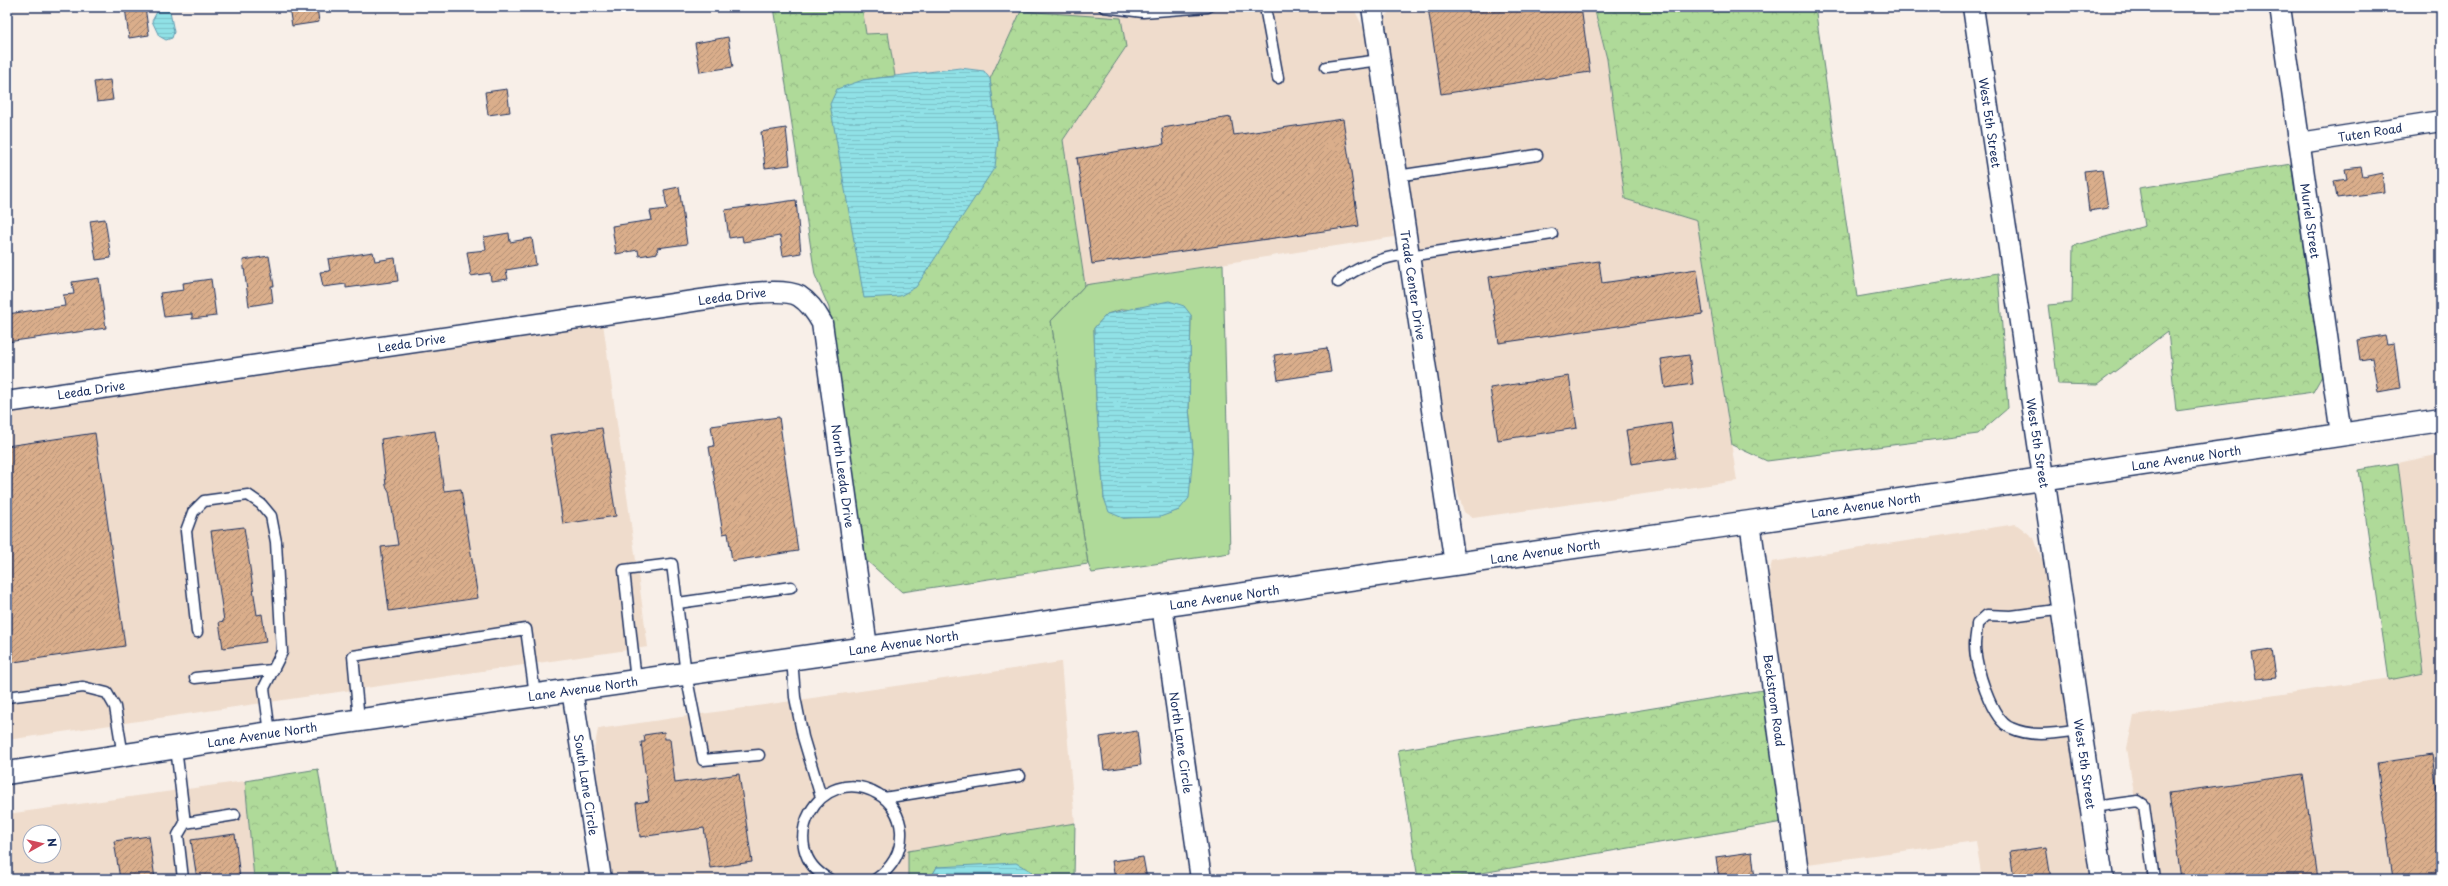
<svg xmlns="http://www.w3.org/2000/svg" width="2448" height="886" viewBox="0 0 2448 886" font-family="'Playpen Sans',sans-serif">
<style>
.built{fill:#efdccc;fill-rule:evenodd}
.grass{fill:#afda99;stroke:#65847c;fill-rule:evenodd}
.forest{fill:url(#forest-crowns);stroke:#65847c}
.water{fill:url(#water-rules);stroke:#619ab0}
.building{fill:url(#building-hatch);stroke:#1b2f5e}
.lines{fill:none;stroke-linecap:round;stroke-linejoin:round}
.service-casing{stroke:#1b2f5e;stroke-width:13}
.minor-casing{stroke:#1b2f5e;stroke-width:23}
.tertiary-casing{stroke:#1b2f5e;stroke-width:25}
.secondary-casing{stroke:#1b2f5e;stroke-width:25}
.service{stroke:#fff;stroke-width:10}
.minor{stroke:#fff;stroke-width:20}
.tertiary{stroke:#fff;stroke-width:22}
.secondary{stroke:#fff;stroke-width:22}
.labels{text-anchor:middle;dominant-baseline:central;stroke-width:3;stroke-linejoin:round;paint-order:stroke}
.street-label{font-size:12px;fill:#1b2f5e;stroke:#fff}
</style>
<defs>
<pattern id="forest-crowns" width="20" height="18" patternUnits="userSpaceOnUse"><rect width="20" height="18" fill="#afda99"/><path d="M2 6a3 3 0 1 1 6 0M12 15a3 3 0 1 1 6 0" fill="none" stroke="#96bb86"/></pattern>
<pattern id="water-rules" width="6" height="5" patternUnits="userSpaceOnUse"><rect width="6" height="5" fill="#90e1e6"/><path d="M0 2.5h6" fill="none" stroke="#7cc1c8"/></pattern>
<pattern id="building-hatch" width="6" height="6" patternUnits="userSpaceOnUse"><rect width="6" height="6" fill="#daae8b"/><path d="M-1 1l2-2M0 6l6-6M5 7l2-2" fill="none" stroke="#b08e75"/></pattern>
</defs>
<rect width="100%" height="100%" fill="#f8efe8"/>
<filter id="ink" filterUnits="userSpaceOnUse"><feTurbulence type="fractalNoise" baseFrequency=".025" numOctaves="2"/><feDisplacementMap in="SourceGraphic" scale="8" xChannelSelector="R" yChannelSelector="G"/><feConvolveMatrix kernelMatrix="1 2 1 2 8 2 1 2 1" color-interpolation-filters="sRGB"/></filter>
<g filter="url(#ink)">
<path class="built" d="M862,7H1353L1365,31L1394,237L1085,285L1063,140L1126,47L1021,11L990,79L984,71L960,68L895,76L888,33L866,34Z
M1391,7H1594L1607,59L1625,199L1697,221L1737,481L1473,518L1464,512L1452,475L1385,19Z
M603,323L648,647L7,740V409Z
M2441,454V879H2147L2127,748L2134,716L2424,673L2398,463Z
M2016,524L2034,538L2048,576L2092,879H1982L1976,841L1808,864L1766,583L1772,562Z
M1061,662L1075,823L908,851V879H610L594,750L598,729Z
M245,781L254,879H7V814ZM30,832H54V856H30Z"/>
<path class="grass" d="M1223,264L1230,553L1092,573L1088,564L1051,321L1085,285ZM1123,309L1191,315L1189,408L1193,452L1179,510L1160,516L1123,518L1104,498L1096,397L1094,328L1107,314Z"/>
<path class="forest" d="M774,7H862L866,34L888,33L895,76L863,80L998,140L990,79L1021,11L1121,18L1126,47L1063,140L1085,285L1051,321L1088,564L902,592L866,560L829,308L815,275Z
M1594,7H1815L1857,297L1998,273L2008,408L1978,434L1767,461L1732,445L1697,221L1625,199L1607,59Z
M2291,164L2322,376L2313,392L2176,411L2168,331L2097,385L2058,384L2048,305L2072,303L2073,246L2145,226L2139,188Z
M2398,463L2424,673L2389,680L2359,470Z
M1763,690L1783,822L1446,879H1418L1398,750Z
M318,769L336,879H254L245,781Z
M1075,823L1074,879H1032L1031,871L937,867L930,879H908V851Z"/>
<path class="water" d="M164,7L170,12L174,32L172,38L166,40L159,36L152,21L158,10Z
M960,68L984,71L990,79L998,140L995,167L916,287L900,296L864,298L830,104L837,89L863,80Z
M1169,301L1184,306L1191,315L1189,408L1193,452L1189,498L1179,510L1160,517L1123,518L1109,512L1104,498L1096,397L1094,328L1107,314Z
M1016,863L1031,871L1032,879H930L937,867Z"/>
<path class="building" d="M125,7H145L149,35L129,38Z
M289,7H317L319,22L292,26Z
M1428,7H1581L1590,72L1441,94Z
M728,37L733,67L700,72L695,43Z
M110,80L113,100L97,102L94,82Z
M507,89L510,112L488,115L485,92Z
M1231,117L1234,135L1343,119L1359,226L1092,264L1077,158L1164,144L1162,128Z
M786,128L790,165L765,168L761,132Z
M2361,167L2363,177L2382,173L2384,192L2337,198L2334,181L2347,179L2345,169Z
M2102,169L2108,208L2089,211L2084,171Z
M679,187L687,244L657,248L658,253L639,256L638,250L616,254L612,226L652,220L650,211L667,209L664,190Z
M796,200L801,253L783,256L780,236L743,242L742,236L729,238L725,210Z
M105,219L111,258L96,260L90,221Z
M509,233L510,242L532,238L536,265L506,270L508,279L491,281L490,273L471,276L467,252L486,250L484,237Z
M373,252L375,261L395,258L398,281L346,288V284L323,287L320,272L330,271L328,259Z
M269,256L274,286H271L273,302L249,306L243,260Z
M1599,261L1602,283L1697,269L1703,314L1499,343L1489,277Z
M99,278L106,328L7,342V314L65,306L63,295L74,294L72,282Z
M211,279L216,316L192,319V314L164,317L160,293L184,290L183,283Z
M2385,335L2387,344L2394,343L2400,388L2378,392L2372,358L2360,360L2357,340Z
M1327,348L1331,372L1278,380L1274,355Z
M1689,355L1693,384L1665,388L1661,359Z
M1569,376L1577,428L1498,440L1490,388Z
M779,417L798,551L732,561L728,533L723,534L709,447L714,446L711,426Z
M1671,423L1676,458L1631,464L1626,430Z
M602,428L616,516L563,524L550,435Z
M435,431L444,491L461,489L478,598L389,611L381,547L398,545L389,491L386,486L381,439Z
M95,433L125,646L7,663V446Z
M244,527L257,615L262,614L266,642L223,648L219,622L224,621L211,531Z
M2272,650L2276,677L2256,679L2252,653Z
M1137,731L1141,765L1104,770L1100,737Z
M664,732L665,739H670L675,783L739,774L752,862L710,868L704,828L640,837L636,803L649,801L641,742H645L644,735Z
M2432,755L2441,818V879H2393L2377,763Z
M2303,774L2318,879H2181L2169,793Z
M235,834L240,879H197L191,840Z
M149,836L155,879H120L114,841Z
M2046,847L2051,879H2014L2010,852Z
M1752,852L1755,879H1719L1716,857Z
M1143,857L1147,879H1115L1112,861Z"/>
<g class="lines">
<defs>
<path id="service" d="M1104,7L1143,12L1208,7
M1265,7L1278,78
M1326,67L1380,60
M1397,176L1537,155
M1409,256L1552,234
M1338,282C1360,265 1382,257 1409,254
M678,603L791,587
M2064,609L2011,616L1987,615L1977,624C1977,631 1975,638 1975,645C1975,665 1991,720 2011,728C2033,738 2057,733 2081,730
M197,632L186,531L193,512L204,501L248,495L261,504L271,516L276,542L282,652L264,688L270,733
M792,658L795,697L803,737L821,797
M195,678L272,670
M636,681L624,570L672,564L686,674L703,760L759,755
M7,697L83,687L107,693L115,707L123,756
M359,720L353,656L526,629L535,695
M176,748L185,823L235,815
M884,798L1020,776
M2092,807L2138,801L2144,805L2154,879
M183,879L178,835L185,823
M829,879C772,849 819,760 878,794C891,801 900,816 901,831C902,852 893,867 876,879"/>
<g id="minor">
<path id="s1" d="M1372,7L1455,564"/>
<path id="s2" d="M1973,7L2043,477"/>
<path id="s3" d="M2280,7L2341,434"/>
<path id="s4" d="M2300,143L2441,121"/>
<path id="s5" d="M7,402L687,302C710,299 780,285 799,296C810,303 816,312 822,323L867,647"/>
<path id="s6" d="M1750,522L1799,879"/>
<path id="s7" d="M1162,606L1201,879"/>
<path id="s8" d="M572,690L601,879"/>
</g>
<g id="tertiary">
<path id="s9" d="M2043,477L2102,879"/>
</g>
<g id="secondary">
<path id="s10" d="M7,773L270,733L1750,522L2441,420"/>
</g>
</defs>
<use href="#service" class="service-casing"/>
<use href="#minor" class="minor-casing"/>
<use href="#tertiary" class="tertiary-casing"/>
<use href="#secondary" class="secondary-casing"/>
<use href="#service" class="service"/>
<use href="#minor" class="minor"/>
<use href="#tertiary" class="tertiary"/>
<use href="#secondary" class="secondary"/>
</g>
</g>
<g class="labels">
<g class="street-label">
<text stroke="none"><textPath href="#s2" startOffset="117">West 5th Street</textPath></text>
<text stroke="none"><textPath href="#s4" startOffset="71">Tuten Road</textPath></text>
<text stroke="none"><textPath href="#s3" startOffset="216">Muriel Street</textPath></text>
<text stroke="none"><textPath href="#s1" startOffset="281">Trade Center Drive</textPath></text>
<text stroke="none"><textPath href="#s5" startOffset="733">Leeda Drive</textPath></text>
<text stroke="none"><textPath href="#s5" startOffset="409">Leeda Drive</textPath></text>
<text stroke="none"><textPath href="#s5" startOffset="85">Leeda Drive</textPath></text>
<text transform="translate(2038 443) rotate(81)">West 5th Street</text>
<text stroke="none"><textPath href="#s10" startOffset="2202">Lane Avenue North</textPath></text>
<text stroke="none"><textPath href="#s5" startOffset="991">North Leeda Drive</textPath></text>
<text stroke="none"><textPath href="#s10" startOffset="1878">Lane Avenue North</textPath></text>
<text stroke="none"><textPath href="#s10" startOffset="1554">Lane Avenue North</textPath></text>
<text stroke="none"><textPath href="#s10" startOffset="1230">Lane Avenue North</textPath></text>
<text stroke="none"><textPath href="#s10" startOffset="906">Lane Avenue North</textPath></text>
<text stroke="none"><textPath href="#s10" startOffset="582">Lane Avenue North</textPath></text>
<text stroke="none"><textPath href="#s6" startOffset="180">Beckstrom Road</textPath></text>
<text stroke="none"><textPath href="#s10" startOffset="258">Lane Avenue North</textPath></text>
<text stroke="none"><textPath href="#s7" startOffset="138">North Lane Circle</textPath></text>
<text stroke="none"><textPath href="#s9" startOffset="290">West 5th Street</textPath></text>
<text stroke="none"><textPath href="#s8" startOffset="96">South Lane Circle</textPath></text>
</g>
</g>
<rect width="2448" height="886" fill="none" stroke="#fff" stroke-width="24"/>
<rect x="12" y="12" width="2424" height="862" fill="none" stroke="#1b2f5e" stroke-width="1.5" filter="url(#ink)"/>
<g transform="translate(42 844) rotate(82)"><circle r="19" fill="#ffffff" stroke="#a4acbf"/>
<path d="M0-3L7 15L0 10L-7 15Z" fill="#d1495b"/>
<text y="-6" font-size="11" font-weight="bold" text-anchor="middle" fill="#1b2f5e">N</text>
</g>
</svg>
